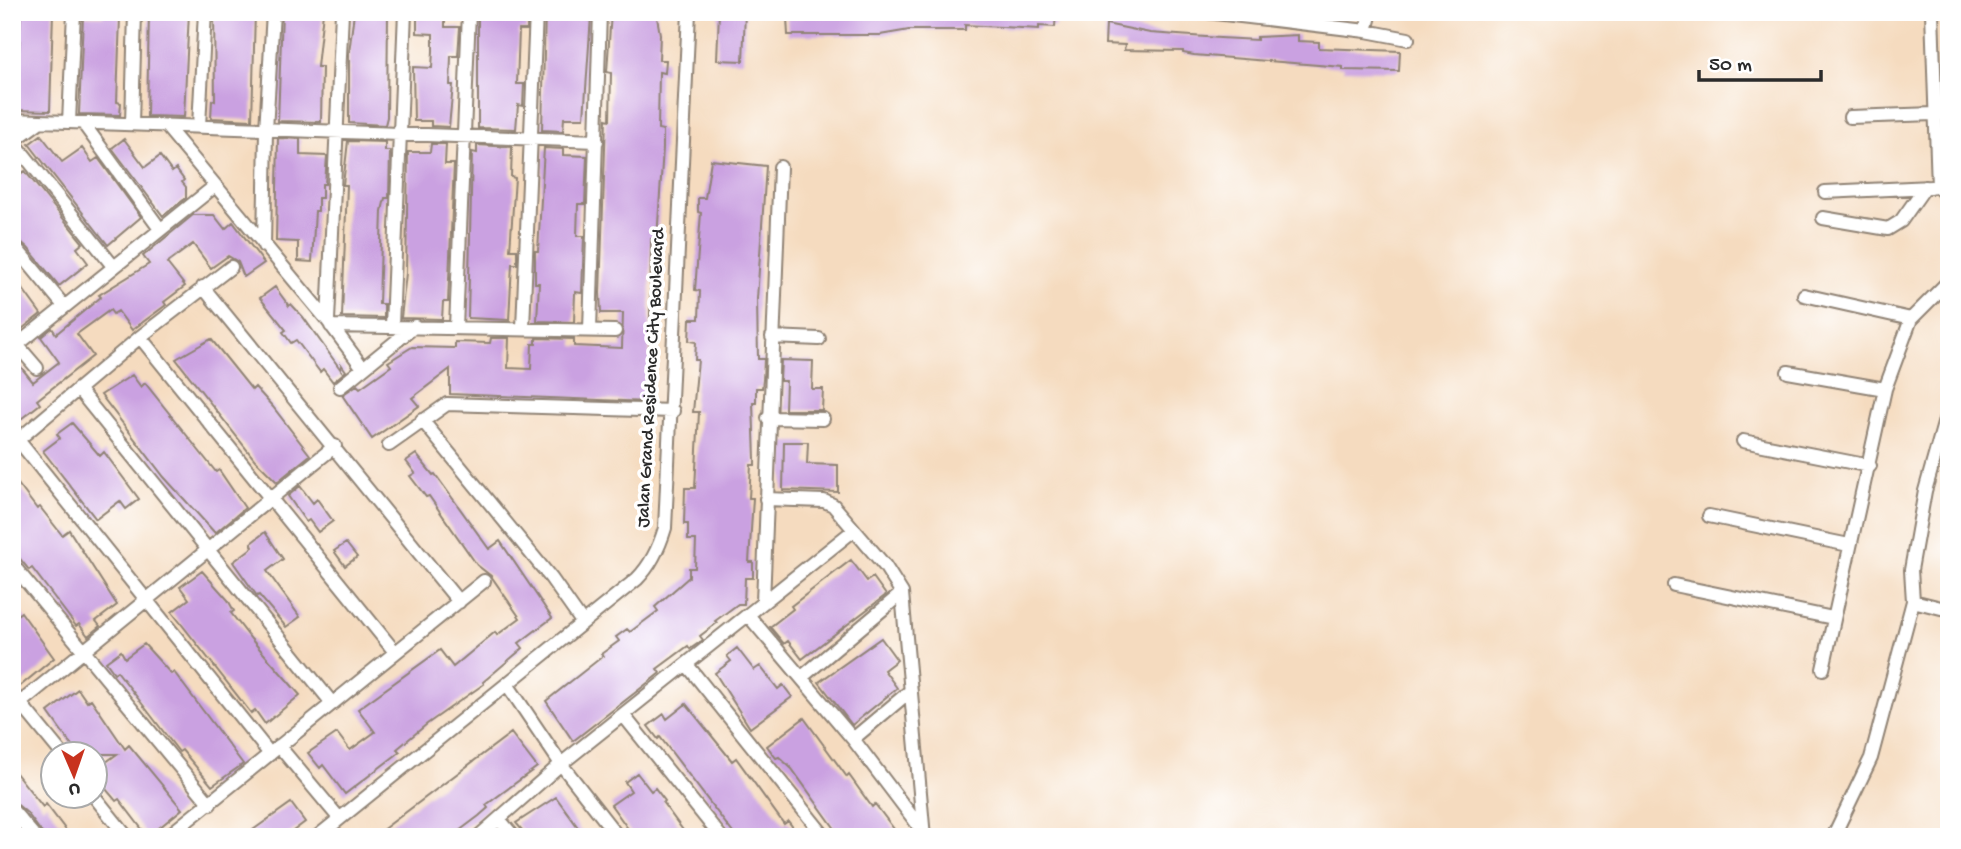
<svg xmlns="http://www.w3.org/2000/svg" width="1961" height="849" viewBox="0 0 1961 849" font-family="'Gochi Hand',sans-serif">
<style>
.building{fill:#caa1e1}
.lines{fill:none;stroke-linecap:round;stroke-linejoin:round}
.street-casing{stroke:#908375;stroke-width:16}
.street{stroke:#fff;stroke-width:12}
.labels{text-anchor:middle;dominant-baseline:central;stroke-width:7;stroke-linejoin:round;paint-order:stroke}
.street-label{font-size:19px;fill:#2b2b2b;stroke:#fff}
</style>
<rect width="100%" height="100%" fill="#fff"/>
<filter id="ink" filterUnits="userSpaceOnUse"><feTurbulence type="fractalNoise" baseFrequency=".0143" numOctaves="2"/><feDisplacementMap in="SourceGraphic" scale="14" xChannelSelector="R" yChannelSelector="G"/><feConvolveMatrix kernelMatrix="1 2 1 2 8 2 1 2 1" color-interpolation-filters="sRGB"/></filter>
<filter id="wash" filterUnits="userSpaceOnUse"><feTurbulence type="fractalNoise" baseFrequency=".00686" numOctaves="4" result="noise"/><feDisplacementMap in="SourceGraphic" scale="28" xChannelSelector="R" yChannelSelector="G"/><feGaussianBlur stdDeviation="1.57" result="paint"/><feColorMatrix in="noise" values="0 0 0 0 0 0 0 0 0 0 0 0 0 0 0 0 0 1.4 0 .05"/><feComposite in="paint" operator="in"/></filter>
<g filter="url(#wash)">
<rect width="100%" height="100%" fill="#f5dbbf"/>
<g id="blocks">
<path class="building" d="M21,12H53L50,111L16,110Z
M104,12H118L120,17L117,102L121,103L120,115L79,114L83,16H103Z
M149,12H189L184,117L147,116Z
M214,12H255L252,120L211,118L212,100L215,101Z
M282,12H323L317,67H322L321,122L278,121Z
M374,12H388L387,117L385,125L349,123V53L354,13Z
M417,12H445V27H460L458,56H451L450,85H453L449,127L431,126V121H414L413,67L432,68L433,51V34L417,33Z
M478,12L527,13V30H519L517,84H524L523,106L518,105L516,129L478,128Z
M545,12L591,16L584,118H564L563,131L542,130Z
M611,12H656L660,34L659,60H666L665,73L659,72L658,129L663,130V148L657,239H651L649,402L450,394V369L412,398L419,406L372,439L342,395L357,385L360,388L391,366L388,362L412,347L455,348V342L490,343L491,338H509L508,368L531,369L532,344H536V338L574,339V346L622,348L623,313H601L600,293L606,119L610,120L611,73L607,72Z
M719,12H745L743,61L717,60Z
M848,12H1056L1055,27L1039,26V29L965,25V30H909L880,35H788L787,18L805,17L804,14Z
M1106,24L1150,33L1220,38L1257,40V37L1298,35V41L1319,42V48L1400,51L1399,71L1343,70V67L1194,55L1183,53V51L1124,50L1125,45L1105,44Z
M41,135L62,162L82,148L92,162L98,158L141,217L108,245L29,144Z
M278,138L300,139V155L327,156L325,184H322V198H318V211H315L312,262L298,261V242L276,241Z
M124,139L145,167L160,156L172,172L176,169L184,180L182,182L186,187V198L163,216L112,148Z
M348,141L385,142V151H390L389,198H385L382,211L379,304H384V318L342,317L347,185H343Z
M431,144H446L445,164H454L448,302H443L442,319L401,318L406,273L408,152H430Z
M477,145L512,147L511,177L515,178L510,250H517V264H512L509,320L468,318L472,152L477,153Z
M544,148L563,149V155L587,156L585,204H578L577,236H584L582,293L575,292L574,322L537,321L539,283H535V251H538Z
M711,160L766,166L757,299L758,359H764L763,380L762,388H756V403H753L755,459V465H751L749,498H753L749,562H753V578H745L744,604H738L715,621L717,623L700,636L703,640L690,649L688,646L657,669L660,673L645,685L573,741L546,701L603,656L601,654L619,641L616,637L627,629L630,632L658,611L655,607L689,577V568H695L696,540H688V524H684L685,488H695L699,412H693L698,360H695L696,342L689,341L690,319H699L700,291L695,290L701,213L698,212V198H705Z
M12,163L20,174L25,171L83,243L77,248L88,263L59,286L28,248L12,234Z
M193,215H214L225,229L233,222L264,263L244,277L238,262L228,256L211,268L193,244L167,263L185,286L164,302L166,305L132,330L118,311L113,314L110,310L77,334L93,356L37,400L40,404L12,426V356L33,382L59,362L41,337L52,328L56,334L101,297L99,295L149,264L143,256Z
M12,274L41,314L18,332L12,330Z
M275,287L289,306L291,304L303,317L341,370V364L346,371L333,382L323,369L320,372L296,340L291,343L283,332L286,330L260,298Z
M211,339L252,390L255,387L273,407L310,455L277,482L255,460L176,359Z
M781,360L813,361L812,389H823L822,410H785L786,381H780Z
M132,375L141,387L145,383L216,472L219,470L245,508L215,533L164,477L101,395Z
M72,423L100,456L104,452L139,499L126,509L120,501L96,519L43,451L60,438L57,434Z
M784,442H808L807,464L838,465V492L783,490Z
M416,454L433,475L435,474L489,549L500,541L552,618L519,643L523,648L483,682L484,684L427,724L397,749L400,752L345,794L323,765L320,768L308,753L337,733L350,750L375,732L358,709L440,650L453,667L495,632L497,635L520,618L491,576L477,565L429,496L426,497L410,476L415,473L406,461Z
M12,476L37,509L40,507L62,535L69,530L117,605L96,621L100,626L88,636L79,624L76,626L32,568L29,570L12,549Z
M300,486L313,503L317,499L333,521L318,532L309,520L306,522L288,496Z
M265,532L283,559L267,571L300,617L286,627L259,595L257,596L233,562L253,547L251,543Z
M346,543L357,557L345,566L334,551Z
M851,560L867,581L873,577L886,595L802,659L788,641L784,644L770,627L793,609L791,606Z
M202,571L228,600L234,611L231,613L251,639L300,695L265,724L255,710L251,713L172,612L189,599L180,587Z
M21,612L54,658L19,687L12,678V619Z
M881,638L897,660L884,670L897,688L852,725L819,682Z
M144,644L171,674L174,672L243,764L212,786L182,750L179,752L117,671L114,673L106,662L121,651L125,658Z
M737,648L754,670L760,666L778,689L783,685L792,697L750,728L715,673L731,661L727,656Z
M78,689L87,702L91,699L125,749L129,745L182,809L148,837L119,799L116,801L94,775V771L117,754H78L48,712Z
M686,704L732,761L736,758L784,824L788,821L800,837H736L660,737L658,739L648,726L664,714L667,719Z
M804,718L847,777L849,775L872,807L875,804L900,837H841L792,769L779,757L776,758L767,746Z
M511,733L537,767L486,805L488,808L479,816L451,837H373Z
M12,768L43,807L46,804L71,837H45L27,813L13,801Z
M637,773L651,791L655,788L665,801L663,803L688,837H634L611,805L631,791L625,782Z
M556,797L585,837H528L516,823Z
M291,803L305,822L285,837H243Z"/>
</g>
</g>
<g filter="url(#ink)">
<use href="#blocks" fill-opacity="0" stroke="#908375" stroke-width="2"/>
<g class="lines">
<defs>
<path id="street" d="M1207,12L1366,31L1408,39
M1932,12L1938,187L1949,198
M1366,31L1371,12
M1850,117L1934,114
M12,120L597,141
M69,122L74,12
M83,123L160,229
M132,124L135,12
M166,126L328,321L363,368
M199,126L205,12
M13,141L113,266
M12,142L38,123
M1825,192L1931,187
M1823,218L1888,229L1901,221L1925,187
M12,243L64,306
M264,246L266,130L273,12
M203,287L459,602
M1804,295L1911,319
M328,321L342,12
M331,326L615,331
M392,326L405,12
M456,327L469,12
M523,328L536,12
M590,330L600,12
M140,337L395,652
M772,337L819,339
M12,339L37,368
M17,345L215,186
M1788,372L1885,389
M340,387L415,326
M78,389L332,703
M768,418L823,419
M422,420L551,578L582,622
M18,440L270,754
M1743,441L1870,466
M12,445L140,337L231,267
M389,445L447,404L673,411
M766,499L824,501L833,505L885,566L902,593L924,837
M1709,516L1849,545
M12,564L210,804
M1674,585L1833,618
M1913,601L1949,610
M763,602L780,167
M748,615L853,739L922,830
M688,666L825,837
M1823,669L1885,389L1911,319L1949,281
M802,677L902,593
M507,684L561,764L618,837
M12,693L62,754
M20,703L335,446
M624,716L721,837
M853,739L909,692
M279,746L339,818
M94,796L127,837
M12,810L35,837
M499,819L514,837
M167,837L484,581
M317,837L637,579C651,565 659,548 665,528L689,12
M478,837L561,764L854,530
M1833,837L1871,758L1913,601L1911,570L1925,491L1949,406"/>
</defs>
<use href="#street" class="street-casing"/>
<use href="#street" class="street"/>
</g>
</g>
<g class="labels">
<g class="street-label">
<text transform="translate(652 378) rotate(-87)">Jalan Grand Residence City Boulevard</text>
</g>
</g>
<rect width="1961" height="849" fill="none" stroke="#fff" stroke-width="42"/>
<g transform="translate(74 775) rotate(178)"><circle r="33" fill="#ffffff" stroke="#aaaaaa" stroke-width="2"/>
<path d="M0-5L12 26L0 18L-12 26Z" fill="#c8321e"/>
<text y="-10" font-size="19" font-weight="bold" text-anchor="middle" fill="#2b2b2b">U</text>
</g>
<path d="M1699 70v10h122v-10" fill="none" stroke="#2b2b2b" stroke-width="3.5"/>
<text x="1709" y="70" font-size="21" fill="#2b2b2b" stroke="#ffffff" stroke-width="5" paint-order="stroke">50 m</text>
</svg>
